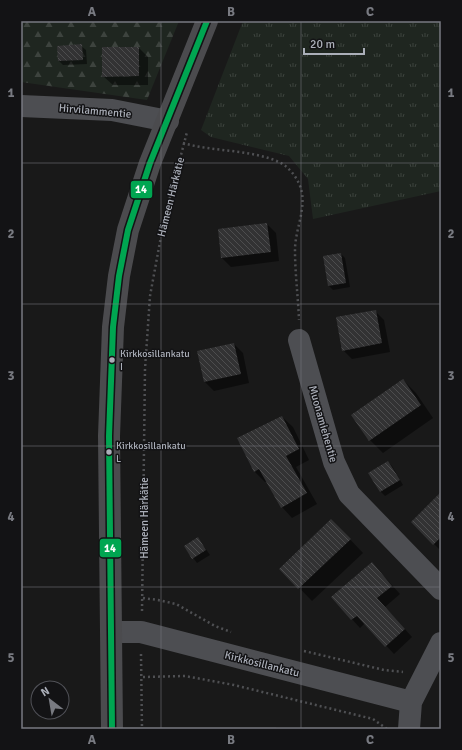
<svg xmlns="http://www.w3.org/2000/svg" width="462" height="750" viewBox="0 0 462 750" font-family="Signika,sans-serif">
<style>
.grass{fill:url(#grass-tufts)}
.forest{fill:url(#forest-firs)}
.shadow{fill:#0007}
.building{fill:url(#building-back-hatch)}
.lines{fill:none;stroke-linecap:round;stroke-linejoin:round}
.path{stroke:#4f5053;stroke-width:2.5;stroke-dasharray:2 3;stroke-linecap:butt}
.minor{stroke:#4d4e52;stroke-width:22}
.major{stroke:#4b4b4e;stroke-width:22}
.bus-1-casing{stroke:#131315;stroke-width:9}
.bus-1{stroke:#00a651;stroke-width:6}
.grid{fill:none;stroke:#787a81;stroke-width:1;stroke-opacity:0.55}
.bus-dot{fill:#abafb9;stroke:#131315;stroke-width:1.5}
.labels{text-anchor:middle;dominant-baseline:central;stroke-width:3;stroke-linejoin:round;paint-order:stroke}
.bus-label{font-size:10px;fill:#abafb9;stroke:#131315;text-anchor:start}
.street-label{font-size:11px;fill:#abafb9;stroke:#131315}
.line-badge{stroke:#131315;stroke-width:1.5}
.badge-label{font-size:11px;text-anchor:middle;font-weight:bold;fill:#fff}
.neatline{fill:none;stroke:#787a81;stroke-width:1.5}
.grid-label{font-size:13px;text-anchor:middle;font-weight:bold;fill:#787a81}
</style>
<defs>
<pattern id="grass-tufts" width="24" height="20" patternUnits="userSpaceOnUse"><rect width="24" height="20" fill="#1f2620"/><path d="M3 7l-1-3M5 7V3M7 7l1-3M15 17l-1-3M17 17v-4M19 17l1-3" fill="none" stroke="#3d433e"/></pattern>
<pattern id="forest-firs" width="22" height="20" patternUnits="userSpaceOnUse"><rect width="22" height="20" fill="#1f2620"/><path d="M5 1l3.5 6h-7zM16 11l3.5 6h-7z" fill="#3d433e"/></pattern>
<pattern id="building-back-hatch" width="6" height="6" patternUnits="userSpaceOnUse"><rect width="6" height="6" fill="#323233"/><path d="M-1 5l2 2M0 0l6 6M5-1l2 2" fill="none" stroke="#4d4d4e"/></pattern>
</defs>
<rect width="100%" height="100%" fill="#191919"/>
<path class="grass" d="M243,21H441V191L313,219L308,179L289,156L211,137L201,130Z"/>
<path class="forest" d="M21,21H179L147,100L21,82Z"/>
<path class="shadow" d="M81,46L86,50L87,64L63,65L59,61Z
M103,48H139L148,57V85H113L103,76Z
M267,224L276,233L279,261L231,267L222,258L219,230Z
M341,254L345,258L350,287L333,290L329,286Z
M375,311L384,320L390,352L352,359L343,350Z
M234,344L243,353L249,383L214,391L205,382Z
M403,380L416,393L433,418L383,453L370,440Z
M282,417L293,427L309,460L296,467L317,504L292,518L282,507L267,481L265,482L255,472Z
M388,462L392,466L403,485L385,496L381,492L369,474Z
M441,494V551L412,522Z
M344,533L363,553L312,601L281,569Z
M198,538L210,555L197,563L185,547Z
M372,563L400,594L385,607L412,637L394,654L365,623L360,628L332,597Z
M276,727H304L306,729H276Z"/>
<path class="building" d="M82,44L83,60L58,61L57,46Z
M102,47H139V76L102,77Z
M267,223L271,252L221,258L218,229Z
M341,253L346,283L328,286L323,256Z
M376,310L382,343L342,351L336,317Z
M234,343L241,374L204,382L197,351Z
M403,379L421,405L369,441L351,415Z
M282,416L299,449L286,456L307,493L281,508L259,469L254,472L237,438Z
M388,461L400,480L380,492L368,473Z
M441,492V537L433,545L411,522Z
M331,519L351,539L298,589L279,569Z
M198,537L206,550L192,559L184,546Z
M372,562L392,586L377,598L405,629L385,647L357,616L351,620L331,597Z"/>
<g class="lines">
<path class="path" d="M183,143C213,152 250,149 279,162C290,167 300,181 302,193C305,212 295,231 295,250C295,273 298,296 299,320
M143,598L158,600L176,604L215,626L231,632
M142,611L145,369L150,296L164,220L187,132
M304,651L384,670L403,672
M141,654L142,729
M143,677L185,676L234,685L373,719L387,729"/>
<path class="minor" d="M21,106L112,110L168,121
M299,340L334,462L349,494L441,589
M112,632H141L411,702
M409,729L411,702L441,643"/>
<path class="major" d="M112,729L109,436L113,327L119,276L128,230L150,163L207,21"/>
<defs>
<path id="bus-1" d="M112,729L109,436L113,327L119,276L128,230L150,163L207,21"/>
</defs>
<use href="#bus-1" class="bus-1-casing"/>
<use href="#bus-1" class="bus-1"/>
</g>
<path class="grid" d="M161,21V729M301,21V729M21,163H441M21,304H441M21,446H441M21,587H441"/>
<g class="bus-dot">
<circle cx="112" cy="360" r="3.5"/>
<circle cx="109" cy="452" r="3.5"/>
</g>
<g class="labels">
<g class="bus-label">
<text x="120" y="354">Kirkkosillankatu<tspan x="120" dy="13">I</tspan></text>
<text x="116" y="446">Kirkkosillankatu<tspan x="116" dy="13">L</tspan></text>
</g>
<g class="street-label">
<text transform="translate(95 111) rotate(5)">Hirvilammentie</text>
<text transform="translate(171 197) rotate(-76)">Hämeen Härkätie</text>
<text transform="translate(323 424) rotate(74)">Muonamiehentie</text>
<text transform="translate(144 518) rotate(-90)">Hämeen Härkätie</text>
<text transform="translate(262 664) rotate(14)">Kirkkosillankatu</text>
</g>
</g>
<g class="line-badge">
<rect x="130" y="180" width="23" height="19" rx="4" fill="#00a651"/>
<rect x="99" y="538" width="23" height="20" rx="4" fill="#00a651"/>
</g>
<g class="badge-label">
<text x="141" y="193">14</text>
<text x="110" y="552">14</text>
</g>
<rect width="462" height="750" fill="none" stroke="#131315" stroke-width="44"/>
<g transform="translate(50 700) rotate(329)"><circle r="19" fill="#131315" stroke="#505157"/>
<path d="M0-3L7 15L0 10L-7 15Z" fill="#787a81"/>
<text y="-6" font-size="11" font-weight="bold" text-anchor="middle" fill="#abafb9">N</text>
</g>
<path d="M304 48v6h60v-6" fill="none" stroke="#abafb9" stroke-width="2"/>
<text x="310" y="48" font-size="12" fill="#abafb9" stroke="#131315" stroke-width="3" paint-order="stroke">20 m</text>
<rect x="22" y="22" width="418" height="706" class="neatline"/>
<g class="grid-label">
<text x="92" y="16">A</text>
<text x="231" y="16">B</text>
<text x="370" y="16">C</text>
<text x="11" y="97">1</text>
<text x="451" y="97">1</text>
<text x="11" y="238">2</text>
<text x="451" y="238">2</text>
<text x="11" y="380">3</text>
<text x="451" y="380">3</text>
<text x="11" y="521">4</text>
<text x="451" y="521">4</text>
<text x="11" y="662">5</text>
<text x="451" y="662">5</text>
<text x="92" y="744">A</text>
<text x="231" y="744">B</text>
<text x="370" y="744">C</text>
</g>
</svg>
